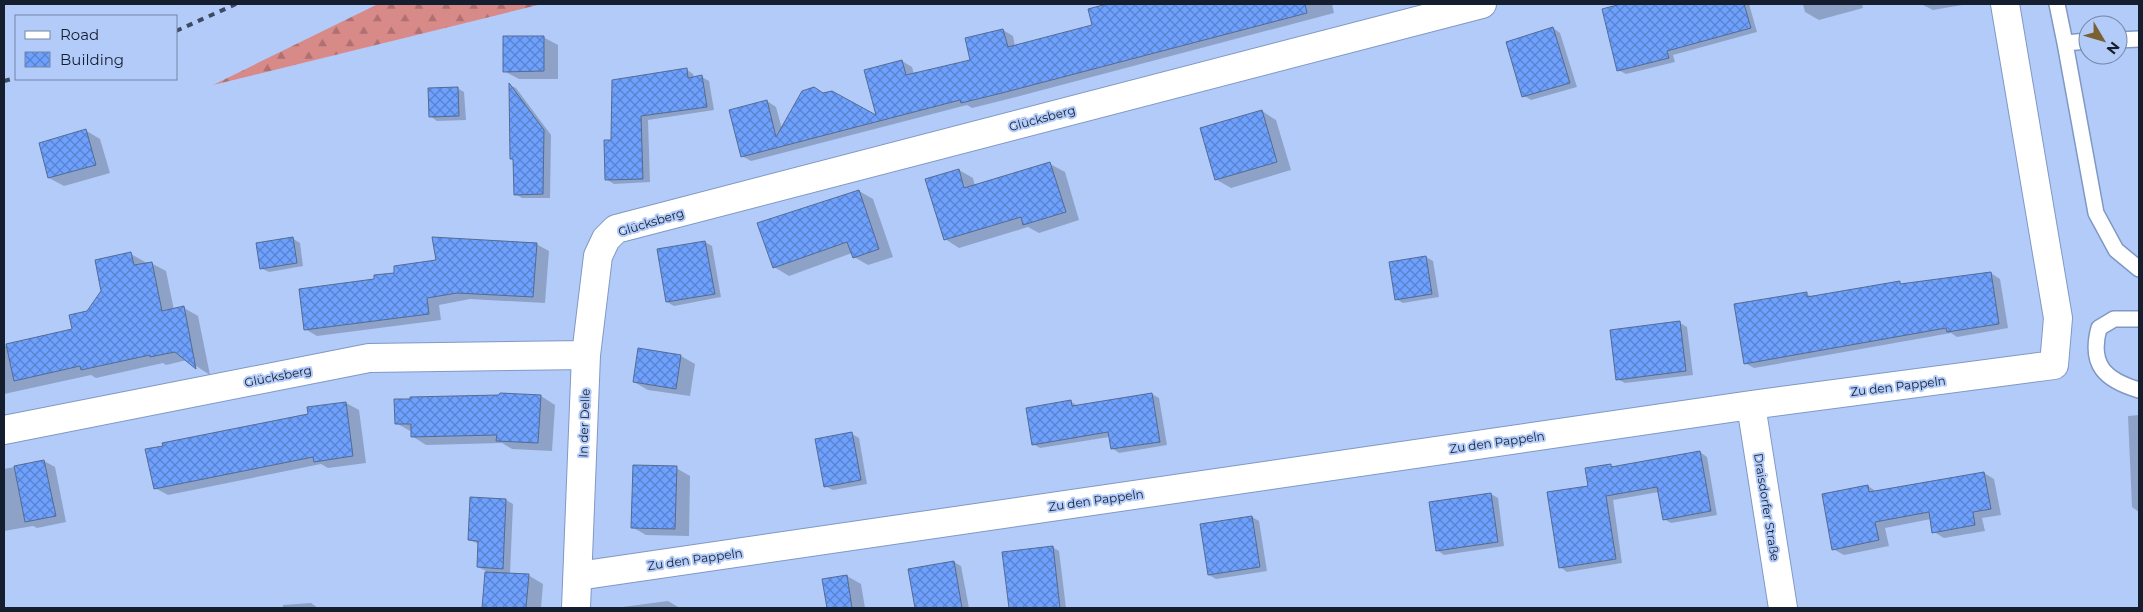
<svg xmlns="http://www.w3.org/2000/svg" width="2143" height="612" viewBox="0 0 2143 612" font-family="Montserrat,sans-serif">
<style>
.forest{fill:url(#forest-firs)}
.shadow{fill:#0003}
.building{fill:url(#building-cross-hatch);stroke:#546b93}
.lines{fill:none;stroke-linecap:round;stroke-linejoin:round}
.lane-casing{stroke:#8098c3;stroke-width:18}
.street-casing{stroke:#8098c3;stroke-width:30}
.lane{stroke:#fff;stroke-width:15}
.street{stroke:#fff;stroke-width:28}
.rail{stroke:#3d4a62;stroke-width:4;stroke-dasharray:6 6;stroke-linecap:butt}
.labels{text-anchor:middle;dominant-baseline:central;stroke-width:4;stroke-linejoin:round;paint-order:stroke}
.street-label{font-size:12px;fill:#151e2f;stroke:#b2cbf9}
</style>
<defs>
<pattern id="forest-firs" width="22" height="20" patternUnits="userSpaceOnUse" patternTransform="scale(1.25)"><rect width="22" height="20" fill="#d88a88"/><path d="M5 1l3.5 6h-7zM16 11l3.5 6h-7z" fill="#ae7070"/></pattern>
<pattern id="building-cross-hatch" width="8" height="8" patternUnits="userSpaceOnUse" patternTransform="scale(1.25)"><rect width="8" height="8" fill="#6ea0fd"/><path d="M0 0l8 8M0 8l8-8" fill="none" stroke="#5982cd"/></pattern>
</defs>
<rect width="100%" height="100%" fill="#b2cbf9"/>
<path class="forest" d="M378,4H542L213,85Z"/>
<path class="shadow" d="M1114,4H1332L1334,13L1012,98L972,108L967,105L751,161L742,156L767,101L776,107L782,129L823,94L878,118L902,61L912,67L914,74L972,61L1003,30L1013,36L1015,46L1093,26L1089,10Z
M1626,4H1749L1757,32L1673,55L1675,62L1626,74L1618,70L1603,10Z
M1803,4H1862L1863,8L1819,20L1805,12Z
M1921,4H1968L1933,10Z
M1553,28L1560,33L1577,87L1531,100L1524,96Z
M543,37L558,45V79H519L504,71Z
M686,69L693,74L694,78L702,77L709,81L714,110L648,120L650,182L614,184L606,179L612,141Z
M510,85L516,88L551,135L550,198H522L515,194V160L511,158Z
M457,88L464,92L466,120L437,121L430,116Z
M1262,111L1276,120L1291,170L1231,188L1217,180Z
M85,130L100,139L110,173L64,186L49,178Z
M1050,164L1065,172L1079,220L1039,233L1028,227L959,248L945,239L959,170L973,178L975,186Z
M859,191L873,199L893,257L868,265L854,257L852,253L789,276L774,267Z
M292,238L300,243L303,266L269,272L261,268Z
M705,242L712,246L721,297L674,306L667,302Z
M536,244L549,251L545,303L470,299L439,305L441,320L317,336L305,329L376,280L396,274Z
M131,254L145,262L146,264L151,263L166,271L174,310L184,308L198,316L210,375L187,360L166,365L163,363L96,378L91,375L4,394V346L74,330Z
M1426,257L1433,261L1439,297L1403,303L1396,299Z
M1991,273L2000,279L2008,328L1957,337L1951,333L1754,368L1745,363L1806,294L1813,297L1899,283L1903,285Z
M1680,323L1687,327L1693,375L1625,383L1617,379Z
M681,356L695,364L690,396L648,390L634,382Z
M1152,394L1159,398L1167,445L1119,453L1112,448L1109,437L1040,448L1033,444L1070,401L1078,406Z
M541,396L555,405L552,451L512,449L502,443L426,445L412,436V432L396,423L411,400Z
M346,403L359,410L366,463L328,468L321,464L168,495L155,488L309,414Z
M2139,415V512L2132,507L2128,416Z
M852,434L859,438L867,484L833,490L825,486Z
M1700,452L1707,457L1717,515L1671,523L1664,519L1659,492L1613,500L1622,563L1567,572L1560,567L1589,487L1610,465L1615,468Z
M44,461L55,467L66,522L37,528L33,526L4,531V469Z
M676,468L690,476L689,536L646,535L632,527Z
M1984,473L1994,479L2001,515L1982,518L1985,531L1944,538L1934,532L1931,519L1885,528L1889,546L1844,555L1833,549L1868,486L1877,492Z
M1491,494L1498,498L1504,546L1444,555L1437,550Z
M506,500L513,504L510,574L528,575L543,584L541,608H483L486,571L478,567L479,544L469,540Z
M1252,517L1259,521L1267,571L1216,579L1209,575Z
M1052,547L1059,551L1066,608H1010L1003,553Z
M954,562L961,566L969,608H916L909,570Z
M847,576L861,584L865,608H828L824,580Z
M668,601L680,608H615Z
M311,603L318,608H283V605Z"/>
<path class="building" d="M1107,4H1305L1307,13L1002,93L961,103L960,100L741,157L729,110L767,100L776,137L802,91L814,87L823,93L832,91L876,115L864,70L902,60L906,75L970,60L965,38L1003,29L1008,47L1092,25L1088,9Z
M1621,4H1744L1751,28L1667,51L1669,58L1617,71L1602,9Z
M1553,27L1570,83L1522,97L1506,42Z
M503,36H544V71L503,72Z
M687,68L688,78L702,75L707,107L641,116L643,179L605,180L604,140H611L612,80Z
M509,83L544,130L543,194L514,195L513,159H510Z
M458,87L459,116L429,117L428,88Z
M1262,110L1277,162L1215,180L1200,128Z
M86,129L96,165L48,178L39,143Z
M1050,162L1066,212L1023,225L1021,217L944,240L925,179L959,169L964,188Z
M859,190L879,249L853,258L847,242L773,268L757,223Z
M293,237L297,263L260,269L256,243Z
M432,237L537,243L533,297L457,293L427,298L429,314L304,330L299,289L374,279V275L394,273V266L436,260Z
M705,241L715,294L666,302L657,249Z
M131,252L134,265L152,262L162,311L184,306L196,369L175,352L150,357V355L81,370L80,366L14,381L6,344L72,329L69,315L87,311L101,291L95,260Z
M1426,256L1432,294L1395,300L1389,262Z
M1991,272L1999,324L1947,332L1946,328L1744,364L1734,304L1807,292V297L1900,281V284Z
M1680,321L1686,371L1616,380L1610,330Z
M638,348L681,355L676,389L633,382Z
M500,393L541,395L538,443L496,441L497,435L411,437V424H395L394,399H410V397L499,395Z
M1152,393L1160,442L1111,449L1108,432L1032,445L1026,408L1071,400L1072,406Z
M346,402L353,456L314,462L313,457L154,489L145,449L163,446L162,443L308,414L307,407Z
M852,432L861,480L824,487L815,439Z
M1700,451L1711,511L1663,520L1657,487L1606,496L1616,559L1559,568L1547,492L1588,486L1585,468L1611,464V467Z
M44,460L56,516L25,522L14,466Z
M633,465L677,466L675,529L631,528Z
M1984,472L1991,509L1973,512L1975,525L1932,533L1929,512L1875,522L1879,540L1832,550L1822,494L1868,485L1869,492Z
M1491,493L1498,542L1436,551L1429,502Z
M470,497L506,499L503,569L477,567L478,541L468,540Z
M1252,516L1260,567L1208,575L1200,524Z
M1053,546L1060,608H1009L1002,552Z
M954,561L962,608H915L908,569Z
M485,572L529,574L526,608H482Z
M847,575L852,608H827L822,579Z"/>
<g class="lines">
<defs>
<path id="lane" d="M2057,4L2065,43
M2118,40L2139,39
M2088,41L2065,43L2096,213L2116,250L2139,269
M2139,319H2114L2099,328C2089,365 2105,380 2139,390"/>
<path id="street" d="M1751,405L1783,608
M4,430L369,358L586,355
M578,576L1751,405L2054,365L2058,318L2005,4
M576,608L586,355L598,256L606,239L616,229L1482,4"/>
</defs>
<use href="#lane" class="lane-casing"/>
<use href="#street" class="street-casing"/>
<use href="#lane" class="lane"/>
<use href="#street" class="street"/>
<path class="rail" d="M176,31L236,4
M4,81L16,78"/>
</g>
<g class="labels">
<g class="street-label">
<text transform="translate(1042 118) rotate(-15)">Glücksberg</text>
<text transform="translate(651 222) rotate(-17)">Glücksberg</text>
<text transform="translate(278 376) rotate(-11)">Glücksberg</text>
<text transform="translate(1898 386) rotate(-7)">Zu den Pappeln</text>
<text transform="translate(584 423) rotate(-88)">In der Delle</text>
<text transform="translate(1497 442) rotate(-8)">Zu den Pappeln</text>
<text transform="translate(1096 500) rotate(-8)">Zu den Pappeln</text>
<text transform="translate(1767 507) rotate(81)">Draisdorfer Straße</text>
<text transform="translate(695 559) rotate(-8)">Zu den Pappeln</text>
</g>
</g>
<rect width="2143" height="612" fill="none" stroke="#151e2f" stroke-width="10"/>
<rect x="15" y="15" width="162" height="65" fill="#b2cbf9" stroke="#7386a8"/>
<rect x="25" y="31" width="25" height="8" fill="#ffffff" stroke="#7386a8"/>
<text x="60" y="40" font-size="15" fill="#151e2f">Road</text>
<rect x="25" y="52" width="25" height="15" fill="url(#building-cross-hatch)" stroke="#7386a8"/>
<text x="60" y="65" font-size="15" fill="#151e2f">Building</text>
<g transform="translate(2103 40) rotate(128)"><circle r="24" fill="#b2cbf9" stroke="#7386a8"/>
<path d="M0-4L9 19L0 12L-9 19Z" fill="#796132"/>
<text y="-8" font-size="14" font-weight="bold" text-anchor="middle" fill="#151e2f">N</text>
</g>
</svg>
